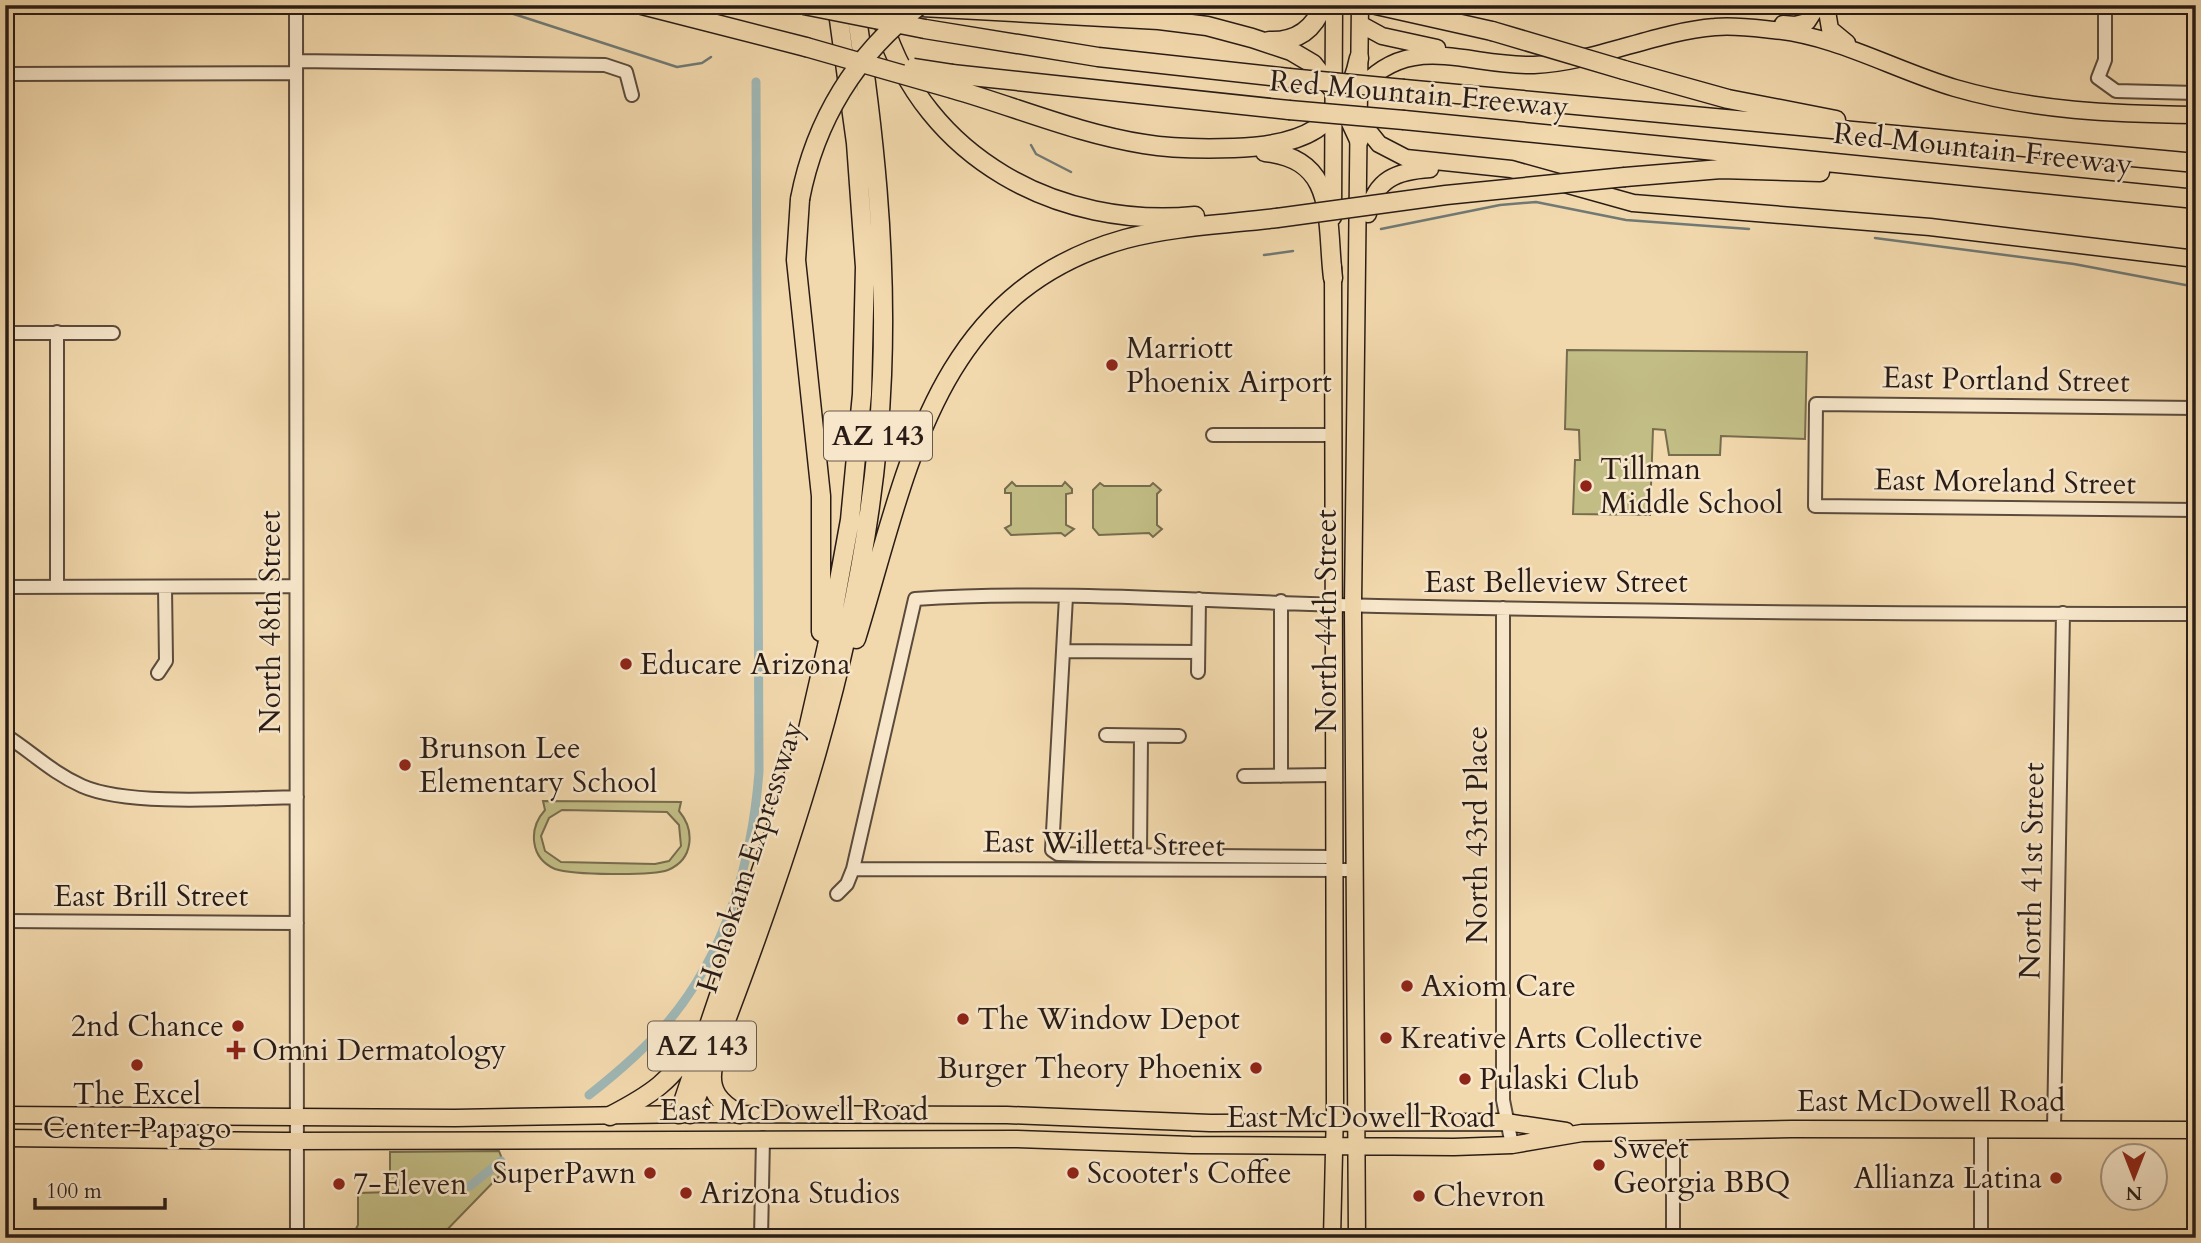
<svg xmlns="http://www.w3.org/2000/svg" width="2201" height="1243" viewBox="0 0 2201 1243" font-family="Cardo,serif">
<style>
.green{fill:#c2bd85;stroke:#766c4e;stroke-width:2;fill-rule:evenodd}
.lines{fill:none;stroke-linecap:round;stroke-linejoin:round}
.stream{stroke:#707975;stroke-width:2.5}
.canal{stroke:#9fb7b5;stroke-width:9}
.minor-casing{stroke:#5b4b3c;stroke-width:16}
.major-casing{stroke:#291c16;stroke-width:19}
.highway-casing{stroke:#291c16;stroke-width:21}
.minor{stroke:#f7e6ca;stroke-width:12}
.major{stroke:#f2d9ad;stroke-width:16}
.highway{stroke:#f2d9ad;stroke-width:18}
.highway-bridge-casing{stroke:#291c16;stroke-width:21;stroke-linecap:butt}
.highway-bridge{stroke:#f2d9ad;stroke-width:18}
.poi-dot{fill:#8f2418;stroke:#f7e6ca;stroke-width:2.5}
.labels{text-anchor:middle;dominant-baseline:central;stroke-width:5;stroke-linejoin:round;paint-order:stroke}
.shield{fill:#f7e6ca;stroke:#67594c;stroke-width:2}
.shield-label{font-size:28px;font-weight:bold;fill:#291c16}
.street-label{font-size:30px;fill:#291c16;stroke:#f7e6ca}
.poi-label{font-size:30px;fill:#291c16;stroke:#f7e6ca;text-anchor:start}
</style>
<rect width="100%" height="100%" fill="#f2d9ad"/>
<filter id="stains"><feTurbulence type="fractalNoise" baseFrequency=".00286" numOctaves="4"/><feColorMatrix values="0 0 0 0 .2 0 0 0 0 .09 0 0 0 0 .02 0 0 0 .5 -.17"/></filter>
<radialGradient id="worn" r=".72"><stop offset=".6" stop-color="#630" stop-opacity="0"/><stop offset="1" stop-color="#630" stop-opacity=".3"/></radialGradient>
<path class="green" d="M1567,350L1807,352L1805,439L1721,436L1720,455H1669L1665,430L1653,429L1650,515L1573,514L1575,460H1580L1579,430L1565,429Z
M1012,482L1016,486H1062L1065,482L1072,489V493L1066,494V525L1074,529L1065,536L1061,533L1011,535L1005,528L1011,525V493H1005V489Z
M1100,483L1104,486H1150L1153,483L1161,490L1157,494V525L1162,529L1153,537L1149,533L1099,535L1093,528V490Z
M543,801L681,802L679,811C695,830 694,859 668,870C652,876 572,875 555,869C530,858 528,829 545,810ZM562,810L667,812L679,825L681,846L669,861L655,864L561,862L545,851L541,836L549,818Z
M499,1151L506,1169L439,1238H351L358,1225V1193L390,1192V1152Z"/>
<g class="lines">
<path class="stream" d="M486,5L677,67L702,63L711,57
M1031,145L1036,154L1071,172
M1381,229L1500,205L1536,202L1626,220L1749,229
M1875,238L2074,264L2196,287
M1264,255L1293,251"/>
<path class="canal" d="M589,1095C617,1073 644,1050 667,1023C726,954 752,861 759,772L756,82
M470,1186L501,1161"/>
<defs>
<path id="minor" d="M296,5L297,1238
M2105,5V60L2098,78L2116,91L2196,93
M296,61L605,65L626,72L632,95
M5,74L296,73
M57,332V587
M5,333H113
M2196,408L1816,404L1815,506L2196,510
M1213,435H1334
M5,587L296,586
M1066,597L1052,850L1058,854L1095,855L1333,857
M1281,601V776
M1503,608V1100L1512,1145
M1064,651L1198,652
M1198,672L1199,599
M158,673L166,661L165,587
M5,735C32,752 51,772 82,786C129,807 242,798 297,797
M1106,735L1179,736
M1244,776L1333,775
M1140,855L1141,736
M853,869L1354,870
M837,894L847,884L853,869L915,599C1069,589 1225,603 1378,606C1651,612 1923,614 2196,614
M5,921L297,923
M1981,1129V1238
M2054,1129L2063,613
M761,1238L763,1138
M1673,1238V1131"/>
<path id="major" d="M1826,5L1830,29L1847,43
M1360,24L1382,36L1437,48
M1783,24L1795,25L1807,22L1818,5
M1357,93C1407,29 1467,67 1534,65C1596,62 1654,32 1715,27C1734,25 1755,28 1773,30C1837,36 1894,70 1955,88C2034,111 2113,114 2196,115
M1358,118L1379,144L1406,158L1511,169L1633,203L1930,227L2196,259
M1368,214C1375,179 1397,171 1430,169
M1333,217L1334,5
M5,1115L455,1118L690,1114L1007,1115L1210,1123L1506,1122L1566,1131
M5,1138L285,1141L1017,1139L1191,1145L1454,1147L1512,1145L1582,1133L1792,1129L2196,1130
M1332,1238L1335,1109L1333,267
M1357,1238L1353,606L1360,5"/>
<path id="highway" d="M642,5L806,47
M885,5L1159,20L1207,26L1252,38L1291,51L1313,64L1339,97L1359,140
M1376,5L1492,31
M883,22C925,159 1059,229 1195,216
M925,29L1098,57L1289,78
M1269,41C1296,42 1314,30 1323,5
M1624,70L1728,99L1836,120
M952,74L1289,110
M953,89C1016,107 1079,134 1144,144C1174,149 1204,149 1234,148C1301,146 1344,129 1359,58
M1404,89L2196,163
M1404,120L2196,199
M1265,152C1338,159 1326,221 1333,278
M1625,177L1721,169L1820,172
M800,199L796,260L821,496V632
M856,639C907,474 932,293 1125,239C1174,226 1227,224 1277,218
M713,1067C708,1091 720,1103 739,1114
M679,1114L806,738L827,646L850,520L862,394L865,267L856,143L837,5
M690,1114C782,878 872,631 882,375C887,250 874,129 855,5
M610,1116C647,1097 677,1079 694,1040"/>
</defs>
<use href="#minor" class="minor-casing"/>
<use href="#major" class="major-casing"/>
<use href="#highway" class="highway-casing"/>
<use href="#minor" class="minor"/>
<use href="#major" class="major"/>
<use href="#highway" class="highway"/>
<defs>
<path id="highway-bridge" d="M804,5L925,29
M1492,31L1624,70
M806,47L953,89
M913,68L952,74
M1289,78L1404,89
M1289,110L1404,120
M800,199C815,121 856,53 920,5
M1277,218L1446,195L1625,177"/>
</defs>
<use href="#highway-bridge" class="highway-bridge-casing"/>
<use href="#highway-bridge" class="highway-bridge"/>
</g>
<g class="poi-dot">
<circle cx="1112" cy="365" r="7"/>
<circle cx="1586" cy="486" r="7"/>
<circle cx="626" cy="664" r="7"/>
<circle cx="405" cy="765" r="7"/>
<circle cx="1407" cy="986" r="7"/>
<circle cx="963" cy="1019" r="7"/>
<circle cx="238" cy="1026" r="7"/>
<circle cx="1386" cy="1038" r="7"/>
<path d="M232.5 1039.5h7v7h7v7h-7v7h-7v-7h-7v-7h7z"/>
<circle cx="137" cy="1065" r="7"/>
<circle cx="1256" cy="1068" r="7"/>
<circle cx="1465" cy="1079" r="7"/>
<circle cx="1599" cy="1165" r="7"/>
<circle cx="650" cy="1173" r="7"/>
<circle cx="1073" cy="1173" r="7"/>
<circle cx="2056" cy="1178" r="7"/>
<circle cx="339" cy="1184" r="7"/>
<circle cx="686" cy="1193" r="7"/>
<circle cx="1419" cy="1196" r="7"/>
</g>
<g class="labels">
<g class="shield">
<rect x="824" y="411.5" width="108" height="49" rx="5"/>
<rect x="648" y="1021.5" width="108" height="49" rx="5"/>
</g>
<g class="shield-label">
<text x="878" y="436">AZ 143</text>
<text x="702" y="1046">AZ 143</text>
</g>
<g class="street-label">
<text transform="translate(1419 94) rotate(5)">Red Mountain Freeway</text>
<text transform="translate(1983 149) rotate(6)">Red Mountain Freeway</text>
<text transform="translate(2006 380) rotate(1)">East Portland Street</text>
<text transform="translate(2005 482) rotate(1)">East Moreland Street</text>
<text x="1556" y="582">East Belleview Street</text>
<text transform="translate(1326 621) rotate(-90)">North 44th Street</text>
<text transform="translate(270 622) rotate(-90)">North 48th Street</text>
<text transform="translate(1477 835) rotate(-90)">North 43rd Place</text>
<text transform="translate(1104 844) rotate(1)">East Willetta Street</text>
<text transform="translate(750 857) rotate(-72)">Hohokam Expressway</text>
<text transform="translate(2032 871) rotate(-89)">North 41st Street</text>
<text x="151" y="896">East Brill Street</text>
<text x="1931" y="1101">East McDowell Road</text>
<text x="794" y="1110">East McDowell Road</text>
<text x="1361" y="1117">East McDowell Road</text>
</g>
<g class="poi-label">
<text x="1126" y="348">Marriott<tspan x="1126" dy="34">Phoenix Airport</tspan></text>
<text x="1600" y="469">Tillman<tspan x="1600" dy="34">Middle School</tspan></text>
<text x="640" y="664">Educare Arizona</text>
<text x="419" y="748">Brunson Lee<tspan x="419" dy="34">Elementary School</tspan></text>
<text x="1421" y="986">Axiom Care</text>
<text x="977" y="1019">The Window Depot</text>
<text x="224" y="1026" text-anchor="end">2nd Chance</text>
<text x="1400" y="1038">Kreative Arts Collective</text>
<text x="252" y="1050">Omni Dermatology</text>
<text x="1242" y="1068" text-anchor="end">Burger Theory Phoenix</text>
<text x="1479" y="1079">Pulaski Club</text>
<text x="137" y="1094" text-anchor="middle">The Excel<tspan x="137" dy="34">Center Papago</tspan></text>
<text x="1613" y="1148">Sweet<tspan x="1613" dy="34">Georgia BBQ</tspan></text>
<text x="636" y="1173" text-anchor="end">SuperPawn</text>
<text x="1087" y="1173">Scooter's Coffee</text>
<text x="2042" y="1178" text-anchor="end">Allianza Latina</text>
<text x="353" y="1184">7-Eleven</text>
<text x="700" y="1193">Arizona Studios</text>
<text x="1433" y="1196">Chevron</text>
</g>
</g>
<rect width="2201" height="1243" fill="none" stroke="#f2d9ad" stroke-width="28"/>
<rect x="7" y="7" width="2187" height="1229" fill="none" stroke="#291c16" stroke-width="3.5"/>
<rect x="14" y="14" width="2173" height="1215" fill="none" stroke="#291c16" stroke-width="2"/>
<g transform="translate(2134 1177) rotate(180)"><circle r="33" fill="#f7e6ca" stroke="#a59582" stroke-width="2"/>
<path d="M0-5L12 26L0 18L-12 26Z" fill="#8f2418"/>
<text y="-10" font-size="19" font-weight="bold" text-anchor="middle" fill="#291c16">N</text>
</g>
<path d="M35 1198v10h130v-10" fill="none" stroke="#291c16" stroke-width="3.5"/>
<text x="46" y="1198" font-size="21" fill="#291c16" stroke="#f7e6ca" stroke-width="5" paint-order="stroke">100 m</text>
<rect width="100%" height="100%" filter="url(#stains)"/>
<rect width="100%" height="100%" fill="url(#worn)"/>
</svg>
